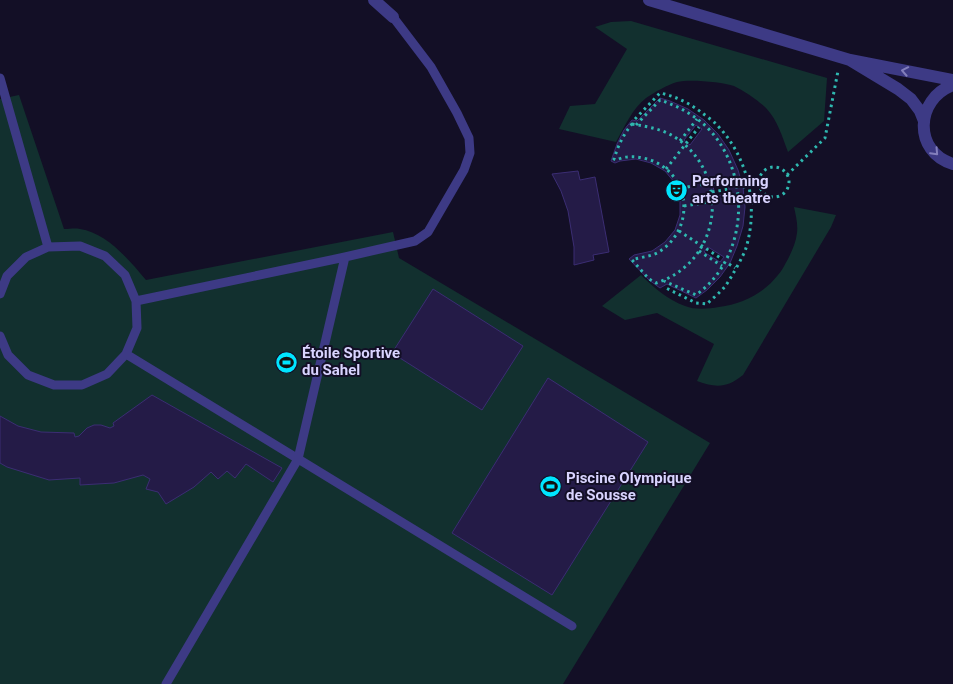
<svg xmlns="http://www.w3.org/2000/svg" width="953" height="684" viewBox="0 0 953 684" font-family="Roboto,sans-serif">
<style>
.green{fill:#12302f}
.building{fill:#241b47;stroke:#3b2d73;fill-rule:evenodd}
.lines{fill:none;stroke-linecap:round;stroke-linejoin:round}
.path{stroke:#2fb8b0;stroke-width:3;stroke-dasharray:2.5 4;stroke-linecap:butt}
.service{stroke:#3d3a85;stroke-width:9}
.minor{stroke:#3d3a85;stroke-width:12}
.oneway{stroke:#837fbc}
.labels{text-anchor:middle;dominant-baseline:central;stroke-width:4;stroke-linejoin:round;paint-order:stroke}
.poi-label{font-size:15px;font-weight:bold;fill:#d9d4ff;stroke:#130f26;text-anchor:start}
</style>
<rect width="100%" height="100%" fill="#130f26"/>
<path class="green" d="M631,21L827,78L824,121L788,152C782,136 778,121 766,108C759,101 743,90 734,86C722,82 690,79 677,82C667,85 655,92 646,98C632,109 625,126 616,142L559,129L570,106L595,104L627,49L595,27L611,22Z
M19,95L64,229C70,229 75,228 80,229C107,233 129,260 146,280L393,232L399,258L710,443L563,684H0V99Z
M794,207L836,215L831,227L743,375C727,388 716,388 697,381L714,344L657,313L625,320L602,306L641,275C653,287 668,300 685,306C695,310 708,309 719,307C742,304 763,294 778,275C782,271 785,264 788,259C792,251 796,242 797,233C798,224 796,216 794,207Z"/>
<path class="building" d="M660,98L670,101L688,109L704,120L718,134L729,150L738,170L743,187L745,207L743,226L737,246L730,263L720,277L707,290L696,298L667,284L660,288L649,280L629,259L634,255L652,251L665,242L675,230L680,215V199L675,183L665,171L651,163L636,159L620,161L615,163L611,161L617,144L624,130L632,120L637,121ZM696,125L702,129L690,145L684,140ZM728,183L730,194L715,196L713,186ZM708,247L724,257L720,262L704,252Z
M578,171L580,180L595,177L609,252L593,255L594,260L574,265V247L568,211L561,191L552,174Z
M433,289L523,346L482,410L392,353Z
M548,378L648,442L552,595L452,533Z
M152,395L282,468L273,482L246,464L235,478L227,471L218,479L211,472L194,487L166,504L158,492L146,489L150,479L143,475L114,483L80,485V478L49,480L7,467L0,463V416L18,426L41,432L74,433L75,437L79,436L87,428L94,425H101L110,428L114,426L113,423Z"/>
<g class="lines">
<path class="path" d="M635,119L660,93C675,96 689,103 701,112C706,116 712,120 716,124C748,156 759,205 746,248C744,255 731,278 726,285C721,292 713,298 707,304L696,303L666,288
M632,124C649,127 664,129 679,140C732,179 720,263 656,283L649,279L632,260C640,257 649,257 657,253C694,232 693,178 653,161C645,158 636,156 627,157C623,157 619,159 616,160L614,159C618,146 623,135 632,124Z
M636,125L660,100C681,107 700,118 714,135C752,183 746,259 696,295L664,281
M680,141L697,119
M759 182a15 15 0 1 1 30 0a15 15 0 1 1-30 0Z
M666,169L699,127
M787,175L825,138L838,71
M743,187L759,184
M681,188L736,179
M712,192L729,189
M684,206L739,197
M679,231L722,259
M699,251L722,266
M729,264L735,268"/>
<path class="service" d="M0,78L48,247
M0,294L7,276L26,257L48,247L80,246L105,256L125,275L136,301L137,328L126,354L107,374L82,385H54L28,375L8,355L0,336
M136,301L345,257L415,241L428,232L464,170L470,153L469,138L457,113L431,67L393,17
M126,354L572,626
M166,684L298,459L345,257"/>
<path class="minor" d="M374,0L393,17
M649,0L850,60
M953,85C915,99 913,152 953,164
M924,121L920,111L911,99L898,89L850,60L953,80"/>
</g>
<defs><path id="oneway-chevron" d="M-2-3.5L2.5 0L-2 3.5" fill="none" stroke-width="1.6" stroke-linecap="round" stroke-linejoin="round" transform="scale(1.25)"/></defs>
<g class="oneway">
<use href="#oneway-chevron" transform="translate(905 71) rotate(-169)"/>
<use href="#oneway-chevron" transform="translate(935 152) rotate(47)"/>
</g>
<defs>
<symbol id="theatre-disc" viewBox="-11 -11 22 22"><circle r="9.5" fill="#00e5ff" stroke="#130f26"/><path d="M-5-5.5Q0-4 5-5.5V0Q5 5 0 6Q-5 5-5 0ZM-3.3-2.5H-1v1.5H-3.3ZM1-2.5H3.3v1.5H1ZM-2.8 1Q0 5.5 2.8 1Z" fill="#111"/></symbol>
<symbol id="stadium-disc" viewBox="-11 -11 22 22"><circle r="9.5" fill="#00e5ff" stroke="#130f26"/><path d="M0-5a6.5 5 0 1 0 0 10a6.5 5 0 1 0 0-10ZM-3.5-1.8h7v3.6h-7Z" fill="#111"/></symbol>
</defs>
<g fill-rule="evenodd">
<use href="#theatre-disc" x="664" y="178" width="25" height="25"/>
<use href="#stadium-disc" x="274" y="350" width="25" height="25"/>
<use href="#stadium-disc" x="538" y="474" width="25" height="25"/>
</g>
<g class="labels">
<g class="poi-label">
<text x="692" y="181">Performing<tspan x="692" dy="17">arts theatre</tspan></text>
<text x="302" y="353">Étoile Sportive<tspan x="302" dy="17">du Sahel</tspan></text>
<text x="566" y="478">Piscine Olympique<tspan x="566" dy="17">de Sousse</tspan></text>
</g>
</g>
</svg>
